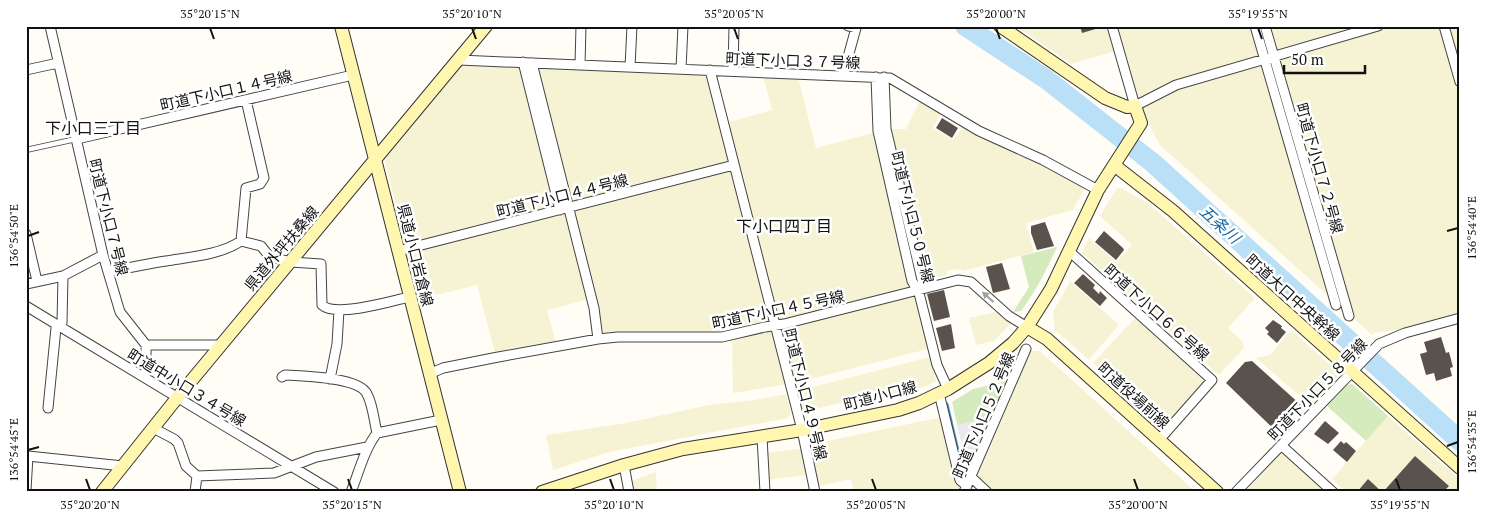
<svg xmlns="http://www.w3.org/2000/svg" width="1486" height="518" viewBox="0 0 1486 518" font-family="'PT Serif','Noto Sans JP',serif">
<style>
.industrial{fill:#eee6ef}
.farmland{fill:#f6f3d4}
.green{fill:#d5ebbd}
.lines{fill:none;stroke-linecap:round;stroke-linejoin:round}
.stream{stroke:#3f96cf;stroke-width:3}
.river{stroke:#b9e0f7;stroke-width:20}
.building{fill:#5a524d}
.lane-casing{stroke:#444;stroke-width:6}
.street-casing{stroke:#444;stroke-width:11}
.secondary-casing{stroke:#333;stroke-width:14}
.lane{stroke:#fff;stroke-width:4.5}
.street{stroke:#fff;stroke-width:9}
.secondary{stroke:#fff6b0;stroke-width:12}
.oneway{fill:#a0a0a0}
.ticks{fill:none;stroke:#111;stroke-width:2}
.labels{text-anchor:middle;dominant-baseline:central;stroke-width:5;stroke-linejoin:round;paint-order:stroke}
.street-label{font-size:15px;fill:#111;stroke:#fff}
.neighbourhood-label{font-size:16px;fill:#111;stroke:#fff}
.water-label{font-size:16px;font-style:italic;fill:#1768a6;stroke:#fff}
.neatline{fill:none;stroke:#111;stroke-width:2}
.ticks-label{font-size:12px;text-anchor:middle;fill:#111}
</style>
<rect width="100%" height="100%" fill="#fffdf5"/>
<path class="industrial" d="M991,417L968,470L957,425Z"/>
<path class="farmland" d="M1016,26H1460V60L1449,63L1460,100V313L1404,329L1374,333L1372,335L1160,145L1152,131L1133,84L1123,49L1071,64Z
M462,64L701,73L706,76L719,125L772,110L761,68L796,69L816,148L873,133L910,284L915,294L928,349L795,383L733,393L732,329L707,333H602L593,298L547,310L556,342L495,353L477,285L420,299L385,162L389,151Z
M921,99L942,111L933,128L953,140L963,126L1034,159L1078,184L1083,188L1084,190L1073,210L1026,223L1034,252L963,271L958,269L947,271V275L926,280L890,129H906Z
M1117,188H1121L1149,204L1255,298L1228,328L1243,342L1244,348L1219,375L1082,253L1089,238L1116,262L1132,245L1100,216Z
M1070,281L1119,325L1089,360L1055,330L1053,312Z
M996,312L1010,324L994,341L976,345L969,318Z
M1135,318L1205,380V383L1168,425H1163L1093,363Z
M1291,330L1338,372L1339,377L1311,406L1256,358L1270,355Z
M1031,351H1040L1196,492H990L976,479Z
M930,357L936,381L926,386L879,401L877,394L802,412L797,391Z
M786,394L791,414L788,418L609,452L553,470L546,435L626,423L709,405L754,400Z
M1388,416L1460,480V492H1346L1332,479Z
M942,417L959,489L957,492H854L851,479L819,486L811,448L813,444Z
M799,449L802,451L807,475L766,480L764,453Z
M1283,450L1329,492H1245Z
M656,472L657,492H630L629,482Z"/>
<path class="green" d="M1057,247C1047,269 1036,291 1021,311L1013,312L1029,287L1021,256Z
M1006,381L991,417L957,425L952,402L973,389Z
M1352,384L1388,416L1366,441L1327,406L1347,385Z"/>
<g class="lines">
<path class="stream" d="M1260,26L1268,53
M1271,63L1324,247
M898,201L918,280
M947,404L964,476L969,480"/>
<path class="river" d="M965,26L1046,79L1153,163L1460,441"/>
</g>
<path class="building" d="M1080,26H1099V28L1082,33Z
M942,118L958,128L952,138L936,128Z
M1045,222L1054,246L1037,250L1031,233V226Z
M1104,231L1123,248L1124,250L1116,260L1095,242Z
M1002,263L1010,289L993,293L986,267Z
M1083,274L1095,285L1093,288L1099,294L1100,291L1107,298L1100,306L1074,283Z
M944,290L950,317L934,321L927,294Z
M1273,320L1282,326L1281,328L1286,332L1277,343L1267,334L1269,332L1265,328Z
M951,324L955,348L942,351L936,328Z
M1441,337L1446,353L1449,352L1453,367L1450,368L1452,376L1436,381L1434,373L1426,375L1420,354L1427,352L1424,342Z
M1252,361L1301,405L1277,432L1226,383L1245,362Z
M1325,421L1339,433L1328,444L1314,434Z
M1341,441L1344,444L1346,442L1356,451L1347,462L1333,450Z
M1415,456L1449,486L1443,492H1383Z
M1368,479L1382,492H1357Z"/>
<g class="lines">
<defs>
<path id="lane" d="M26,150L76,139"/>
<path id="street" d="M50,26L103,255L120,312L146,345V372L144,377
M1112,26L1135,106L1176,85L1378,26
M1255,26L1336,305
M1265,26L1349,316
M1444,26L1460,82
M459,60L890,78L979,131L1043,160L1098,190
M523,62L560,210
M532,63L594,308L598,339
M580,65L581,26
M630,67L632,26
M681,69L683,26
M26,70L58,63
M710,70L802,430L815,492
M733,71L734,26
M843,75L856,28L848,26
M876,77L878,131L912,281L919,293L937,365L948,389
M884,77L886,129L924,288
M77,139L353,75
M26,234L37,281
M241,241L246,188L260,184L264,178L246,100
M398,251L734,165
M1069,251L1212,380L1159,440
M108,272C127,268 146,264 166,261C190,257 220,255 241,241L261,246L270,257L291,262L321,264L322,305C336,318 392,301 409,297
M26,284L63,276L103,255
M26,306L334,492
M146,345H221
M429,374L443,368L493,358L598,339L618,337H722L765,327L784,324L958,280L971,282L1009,316L1027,327
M282,377L285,375C303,376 359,377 367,394C373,405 374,421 377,433
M330,379L337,344L339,310
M939,393L960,480L967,486
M48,408L56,328L62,323L63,276
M153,428L174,439L178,443L186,466L197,476L195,492
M762,437L765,492
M1281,445L1333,492
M624,465L629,492
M197,476L274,473L316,457L367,447
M971,477L987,492
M26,490L28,456L123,466
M351,492C359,472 364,450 377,433L441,420
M964,492L1026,349
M1236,492L1379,344L1405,333L1460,318"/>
<path id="secondary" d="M341,26L460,492
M1000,26L1105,98L1127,107L1135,106L1141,123L1114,165L1173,211L1460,468
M1027,327L1047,339L1217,492
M102,492L177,398L486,26
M542,492L624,465L683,449L802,430L898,410L919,403L948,389L989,363L1013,343L1027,327L1051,289L1098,190L1114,165"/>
</defs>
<use href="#lane" class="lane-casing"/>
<use href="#street" class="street-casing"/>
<use href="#secondary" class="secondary-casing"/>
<use href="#lane" class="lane"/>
<use href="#street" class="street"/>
<use href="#secondary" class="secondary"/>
</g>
<defs><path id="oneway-solid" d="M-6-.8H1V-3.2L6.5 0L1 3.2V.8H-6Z" transform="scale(1.25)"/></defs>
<use class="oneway" href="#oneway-solid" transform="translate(988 297) rotate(-138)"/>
<path class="ticks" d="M210,28L214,39M472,28L476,39M734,28L738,39M996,28L1000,39M1258,28L1262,39M1447,231L1458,228M28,236L39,232M1447,446L1458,442M28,450L39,447M86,479L90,490M348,479L352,490M610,479L614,490M872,479L876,490M1134,479L1138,490M1396,479L1400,490"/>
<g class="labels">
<g class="street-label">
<text transform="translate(793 60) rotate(2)">町道下小口３７号線</text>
<text transform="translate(226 90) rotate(-13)">町道下小口１４号線</text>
<text transform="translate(1320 168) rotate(74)">町道下小口７２号線</text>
<text transform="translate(562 195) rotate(-14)">町道下小口４４号線</text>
<text transform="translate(109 217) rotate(76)">町道下小口７号線</text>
<text transform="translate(913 217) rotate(76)">町道下小口５０号線</text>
<text transform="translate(281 248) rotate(-50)">県道外坪扶桑線</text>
<text transform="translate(416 255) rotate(76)">県道小口岩倉線</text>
<text transform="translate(1293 297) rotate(42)">町道大口中央幹線</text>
<text transform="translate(778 309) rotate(-12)">町道下小口４５号線</text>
<text transform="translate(1157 312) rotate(42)">町道下小口６６号線</text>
<text transform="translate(187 387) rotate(31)">町道中小口３４号線</text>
<text transform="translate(1317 389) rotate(-46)">町道下小口５８号線</text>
<text transform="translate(806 394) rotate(76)">町道下小口４９号線</text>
<text transform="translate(880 395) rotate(-15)">町道小口線</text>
<text transform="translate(1134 395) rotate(42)">町道役場前線</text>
<text transform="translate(983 415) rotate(-67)">町道下小口５２号線</text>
</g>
<g class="neighbourhood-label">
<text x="93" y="128">下小口三丁目</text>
<text x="784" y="226">下小口四丁目</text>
</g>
<g class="water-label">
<text transform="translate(1220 224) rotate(42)">五条川</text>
</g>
</g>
<rect width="1486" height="518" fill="none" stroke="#ffffff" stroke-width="55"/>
<path d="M1284 65v8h81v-8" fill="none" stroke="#111111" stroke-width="2.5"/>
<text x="1291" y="65" font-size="15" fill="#111111" stroke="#ffffff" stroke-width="4" paint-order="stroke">50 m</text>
<rect x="28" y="28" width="1430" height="462" class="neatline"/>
<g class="ticks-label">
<text x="210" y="18">35°20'15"N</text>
<text x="472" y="18">35°20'10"N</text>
<text x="734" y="18">35°20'05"N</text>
<text x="996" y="18">35°20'00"N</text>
<text x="1258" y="18">35°19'55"N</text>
<text transform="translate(1472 228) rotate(-90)" y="4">136°54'40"E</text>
<text transform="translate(14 236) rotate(-90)" y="4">136°54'50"E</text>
<text transform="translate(1472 442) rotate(-90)" y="4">136°54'35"E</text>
<text transform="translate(14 450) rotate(-90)" y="4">136°54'45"E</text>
<text x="90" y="509">35°20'20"N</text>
<text x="352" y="509">35°20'15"N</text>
<text x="614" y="509">35°20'10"N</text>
<text x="876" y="509">35°20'05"N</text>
<text x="1138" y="509">35°20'00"N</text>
<text x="1400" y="509">35°19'55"N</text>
</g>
</svg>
